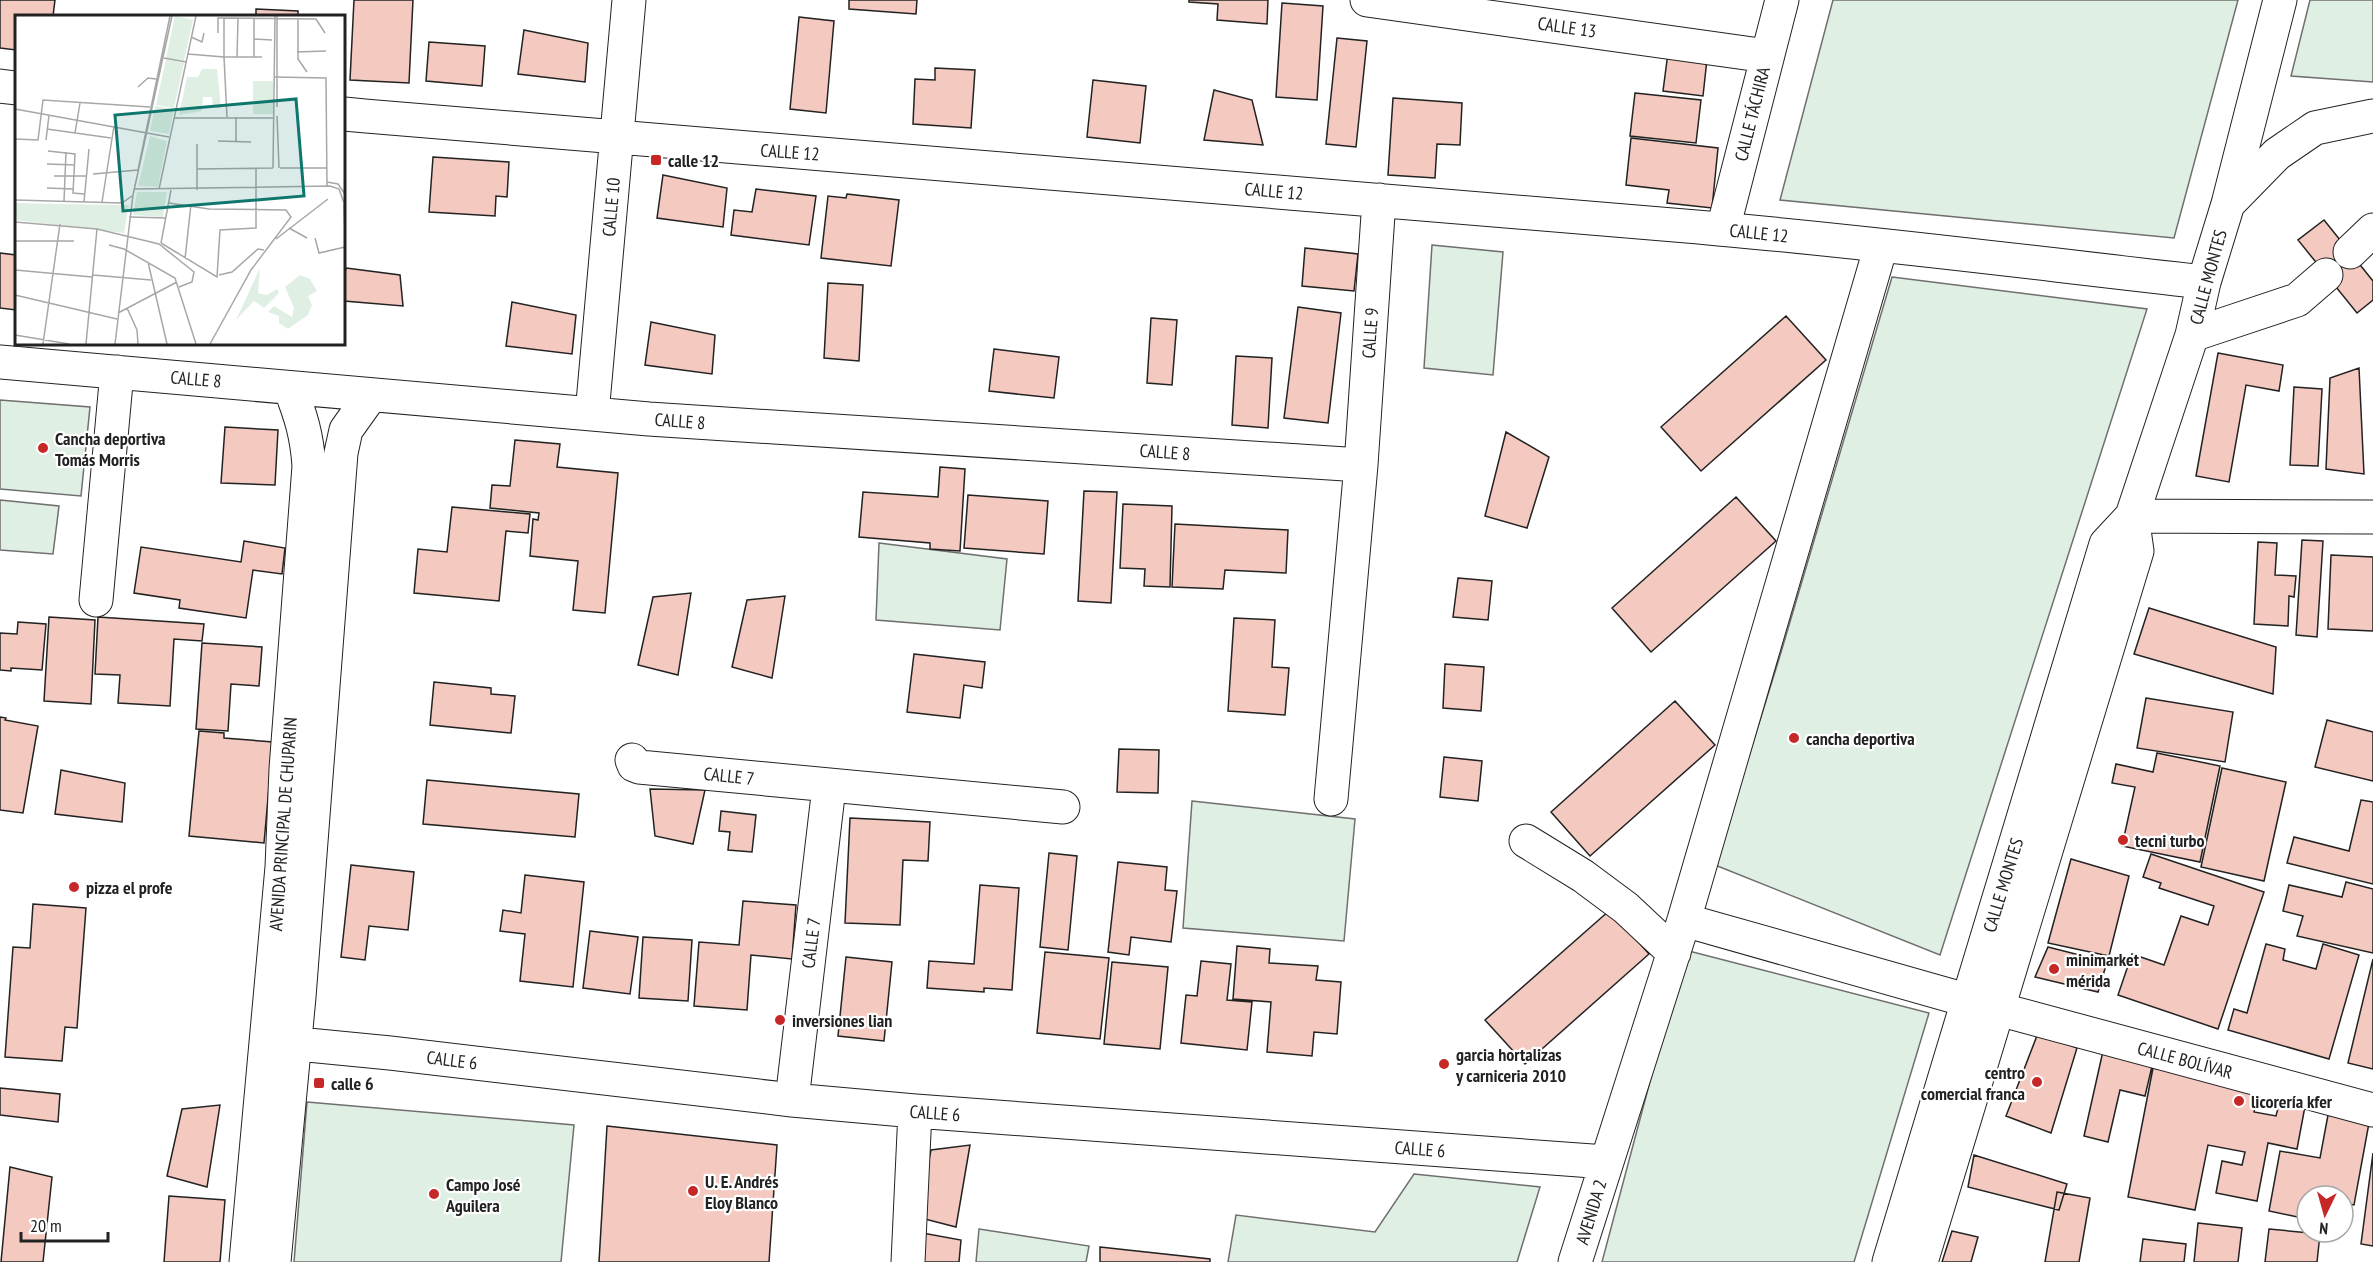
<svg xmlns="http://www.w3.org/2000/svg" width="2373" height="1262" viewBox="0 0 2373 1262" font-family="'PT Sans Narrow',sans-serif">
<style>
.green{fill:#e0efe3;stroke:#6f6f6f;stroke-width:1.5}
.building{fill:#f3c9c0;stroke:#222;stroke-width:1.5}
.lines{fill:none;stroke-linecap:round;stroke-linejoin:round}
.minor-casing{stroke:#222;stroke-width:35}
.minor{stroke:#fff;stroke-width:33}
.poi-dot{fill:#c62828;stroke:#fff;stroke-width:2}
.labels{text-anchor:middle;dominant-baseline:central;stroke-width:4.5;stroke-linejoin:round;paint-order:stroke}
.street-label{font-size:18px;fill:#222;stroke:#fff}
.poi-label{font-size:18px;font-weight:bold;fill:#222;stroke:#fff;text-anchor:start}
.inset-road{fill:none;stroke:#a7a7a7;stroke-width:1.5}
.view{fill:#0f766e;fill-opacity:0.15;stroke:#0f766e;stroke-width:3}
.inset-edge{fill:none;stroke:#222;stroke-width:3}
</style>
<rect width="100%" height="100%" fill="#fff"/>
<path class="green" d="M1833,0H2238L2174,238L1780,200Z
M2310,0H2373V82L2291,76Z
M1432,245L1503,252L1493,375L1424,368Z
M1892,277L2147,309L1940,955L1715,865L1779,659Z
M0,400L90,407L81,496L0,489Z
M0,500L59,506L53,554L0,550Z
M879,543L1007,559L1000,630L876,620Z
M1192,801L1355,819L1344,941L1183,928Z
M1685,950L1929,1013L1854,1262H1602Z
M307,1102L574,1125L561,1262H294Z
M1414,1174L1540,1187L1517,1262H1228L1236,1215L1375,1232Z
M979,1229L1089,1246L1086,1262H976Z"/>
<path class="building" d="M0,0H55L53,16H16V50L0,48Z
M354,0H413L409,83L350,80Z
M849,0H917L916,14L849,9Z
M1189,0H1268L1267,24L1217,20L1218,4L1189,2Z
M1282,3L1323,6L1317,100L1276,97Z
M256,9L298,11V16H256Z
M799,17L834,21L826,113L790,109Z
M524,30L588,43L585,82L518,74Z
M1337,38L1367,41L1356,147L1326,144Z
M429,42L485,46L482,86L426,81Z
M1669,45L1708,50L1703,96L1663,91Z
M935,68L975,70L971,128L913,124L915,79L935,80Z
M1093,80L1146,86L1140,143L1087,137Z
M1214,90L1252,100L1263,145L1204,140Z
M1635,93L1701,100L1696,143L1630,136Z
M1393,98L1462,103L1460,145L1437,144L1435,178L1388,175Z
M1631,138L1718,148L1712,208L1667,203L1669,190L1626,185Z
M433,157L509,162L507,197L496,196L495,216L429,212Z
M663,175L727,188L723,227L657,218Z
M756,189L816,196L809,245L731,235L734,210L752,212Z
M847,194L899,200L891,266L821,258L828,196L846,198Z
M2324,220L2373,281V300L2357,313L2298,240Z
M1305,248L1358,254L1354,291L1302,286Z
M0,253L16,255V310L0,308Z
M346,268L400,275L403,306L344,301V276Z
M828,283L863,285L859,361L824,358Z
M512,302L576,315L572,354L506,346Z
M1298,307L1341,313L1328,423L1284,418Z
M1786,316L1826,360L1701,471L1661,427Z
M1151,318L1177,320L1172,385L1147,383Z
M651,322L715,335L712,374L645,365Z
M994,349L1059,357L1054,398L989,391Z
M2218,353L2283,365L2279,391L2246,385L2229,482L2196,476Z
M1236,356L1272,358L1268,428L1232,425Z
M2359,368L2364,474L2326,469L2330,378Z
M2294,387L2322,389L2318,466L2290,465Z
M225,427L278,430L275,485L221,483Z
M1506,432L1549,457L1527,528L1485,516Z
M515,440L560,444L557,467L618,473L605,613L573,610L578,561L530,556L533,519L538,520L539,513L490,508L492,485L510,486Z
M940,467L965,469L960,551L930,549V543L859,537L863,492L938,497Z
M1084,491L1117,492L1111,603L1078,601Z
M968,495L1048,501L1044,554L964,548Z
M1736,497L1776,541L1651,652L1612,608Z
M1123,504L1172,506L1170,587L1144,586L1145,569L1120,568Z
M452,507L530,514L528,533L506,531L499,601L414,593L418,549L447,552Z
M1175,524L1288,530L1286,573L1225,570L1223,589L1172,587Z
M2302,540L2323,541L2317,637L2296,635Z
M244,541L285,548L282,574L253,570L246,618L179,608L180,600L134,593L141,547L241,562Z
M2258,542L2277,543L2275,575L2296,576L2294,597L2289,596L2288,626L2254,624Z
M2331,555L2373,557V631L2328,629Z
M1458,578L1492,581L1488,620L1453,617Z
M691,593L678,675L638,665L653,597Z
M785,596L772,678L732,667L747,600Z
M2149,608L2276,647L2273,694L2134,654Z
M49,617L95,620L91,704L44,701Z
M98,617L204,624L202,641L174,639L170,706L118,703L120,675L95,674Z
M1234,618L1275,620L1272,667L1289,668L1285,715L1228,711Z
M18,622L46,624L42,670L11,668V671L0,670V633L17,634Z
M202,643L262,647L259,686L231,684L228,731L196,729Z
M914,654L985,662L982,688L964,685L960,718L907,712Z
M1445,664L1484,667L1481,711L1443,708Z
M434,682L491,688V694L515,696L511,733L430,725Z
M2146,698L2233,712L2225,762L2137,748Z
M1675,701L1715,745L1590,856L1551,812Z
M0,717L6,718L5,720L38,726L23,813L0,810Z
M2327,720L2373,732V781L2315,767Z
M199,731L224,733V738L273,742L264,843L189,836Z
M1119,749L1159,750L1158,793L1117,792Z
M2157,753L2220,766L2200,862L2122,846L2135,787L2112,783L2116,764L2153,772Z
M1444,757L1482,761L1478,801L1440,797Z
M2222,768L2286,782L2264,881L2201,867Z
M61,770L125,783L122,822L55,814Z
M427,780L579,794L575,837L423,824Z
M650,789L705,790L693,844L655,836Z
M2361,800L2373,802V884L2287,863L2294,837L2349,851Z
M721,811L756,815L752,852L728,850L730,832L719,831Z
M850,818L930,822L928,861L903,860L900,925L845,923Z
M1049,853L1077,856L1068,950L1040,947Z
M2151,854L2264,892L2218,1029L2118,995L2132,954L2164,965L2181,916L2208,925L2214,906L2159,888L2161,883L2143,877Z
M2071,859L2129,876L2109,956L2048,943Z
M1118,862L1167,867L1165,890L1177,891L1171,942L1131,937L1129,955L1108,952Z
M351,865L414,872L408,930L369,926L365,960L341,957Z
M525,875L584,882L573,987L520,981L525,934L500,931L503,910L521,913Z
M2346,882L2373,889V953L2297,936L2303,916L2283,911L2289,885L2342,897Z
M980,885L1019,888L1012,990L984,988V992L927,988L929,961L974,964Z
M743,901L796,905L792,959L751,955L747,1010L694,1006L699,942L739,945Z
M33,904L86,908L77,1028L65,1027L62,1061L5,1057L13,947L30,948Z
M1610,910L1649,954L1525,1064L1485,1020Z
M590,931L638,937L630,994L583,988Z
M643,937L692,940L688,1001L639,998Z
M2266,944L2285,949L2283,960L2316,969L2323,944L2359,955L2329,1059L2228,1030L2234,1009L2247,1013Z
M1237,946L1270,949L1269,963L1318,966L1316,980L1341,982L1337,1034L1314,1032L1312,1056L1267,1052L1271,1002L1233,999Z
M2048,947L2107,962L2098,992L2035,977Z
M1045,952L1109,958L1100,1039L1037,1033Z
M846,957L892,962L884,1041L838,1036Z
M2373,959V1069L2348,1063Z
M1201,961L1231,964L1227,1000L1252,1002L1247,1050L1181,1043L1186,995L1197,996Z
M1112,962L1168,967L1160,1049L1104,1044Z
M2038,1033L2077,1048L2051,1133L2006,1116Z
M2103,1051L2153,1062L2145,1096L2120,1090L2108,1142L2084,1136Z
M2153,1068L2258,1089L2254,1112L2276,1116L2281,1096L2306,1101L2297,1149L2268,1143L2257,1201L2216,1193L2222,1161L2242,1165L2245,1152L2208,1145L2195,1210L2128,1197Z
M0,1088L60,1094L58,1122L0,1115Z
M220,1105L207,1187L167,1176L182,1109Z
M2328,1115L2369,1123L2354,1205L2343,1203V1196H2307V1219L2269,1211L2280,1151L2320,1158Z
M607,1126L777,1145L769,1262H599Z
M970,1145L956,1227L917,1217L931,1150Z
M2373,1153V1246L2361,1244Z
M1974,1155L2067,1184L2059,1210L1968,1187Z
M10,1167L52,1177L43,1262H1Z
M2057,1192L2090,1198L2079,1262H2045Z
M169,1196L225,1200L220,1262H164Z
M2198,1223L2242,1228L2238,1262H2194Z
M2269,1229L2320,1234L2317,1262H2265Z
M1952,1231L1978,1237L1971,1262H1942Z
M917,1232L961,1240L959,1262H916Z
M2143,1239L2186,1244L2184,1262H2140Z
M1100,1247L1210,1259V1262H1100Z"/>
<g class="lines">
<defs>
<path id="minor" d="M1367,0L1767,56
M0,86L16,88
M344,114C802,156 1261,187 1719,229C1881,243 2042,264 2204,282
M2230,202L2277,154L2315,128L2373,116
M1723,229L1782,0
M2350,252L2373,230
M2192,335L2297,300L2326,275
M0,362L649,419L1361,465
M592,414L629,0
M2132,516L2373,517
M96,600L117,372
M632,760L634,765L639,767L1063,807
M1331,799L1361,465L1379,200
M1526,841L1583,876L1626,908L1674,953
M1684,920L1998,1009L2373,1110
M267,1041L390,1053L792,1100L915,1111L1606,1162
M792,1100L829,787
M246,1262L282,867L286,769L309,466C307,436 301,416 290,388
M274,1262L299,997L341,453L346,430L371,395
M908,1262L915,1111
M1575,1262L1684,920L1881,246
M1889,1262L2106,544L2132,516L2192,335L2204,282L2228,204L2280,0
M1921,1262L2137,551L2132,516"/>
</defs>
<use href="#minor" class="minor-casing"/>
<use href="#minor" class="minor"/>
</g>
<g class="poi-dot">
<rect x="650" y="154" width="12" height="12" rx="3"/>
<circle cx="43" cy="448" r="6"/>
<circle cx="1794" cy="738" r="6"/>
<circle cx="2123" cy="840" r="6"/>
<circle cx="74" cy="887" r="6"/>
<circle cx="2054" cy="969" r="6"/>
<circle cx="780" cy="1020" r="6"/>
<circle cx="1444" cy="1064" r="6"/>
<circle cx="2037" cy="1082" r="6"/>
<rect x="313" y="1077" width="12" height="12" rx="3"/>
<circle cx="2239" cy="1101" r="6"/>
<circle cx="693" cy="1191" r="6"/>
<circle cx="434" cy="1194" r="6"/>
</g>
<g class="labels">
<g class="street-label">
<text transform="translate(1567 27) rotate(8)">CALLE 13</text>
<text transform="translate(1752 114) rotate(-76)">CALLE TÁCHIRA</text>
<text transform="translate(790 152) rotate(4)">CALLE 12</text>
<text transform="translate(1274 191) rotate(5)">CALLE 12</text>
<text transform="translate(611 207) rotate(-85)">CALLE 10</text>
<text transform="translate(1759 233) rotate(6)">CALLE 12</text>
<text transform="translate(2208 277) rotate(-75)">CALLE MONTES</text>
<text transform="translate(1370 333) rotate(-86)">CALLE 9</text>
<text transform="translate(196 379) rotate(5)">CALLE 8</text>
<text transform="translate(680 421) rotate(4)">CALLE 8</text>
<text transform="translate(1165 452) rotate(4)">CALLE 8</text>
<text transform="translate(729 776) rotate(6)">CALLE 7</text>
<text transform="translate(283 824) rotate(-86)">AVENIDA PRINCIPAL DE CHUPARIN</text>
<text transform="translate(2003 885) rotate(-73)">CALLE MONTES</text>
<text transform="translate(811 943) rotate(-83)">CALLE 7</text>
<text transform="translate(452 1060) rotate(7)">CALLE 6</text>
<text transform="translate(2185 1060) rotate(15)">CALLE BOLÍVAR</text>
<text transform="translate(935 1113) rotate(4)">CALLE 6</text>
<text transform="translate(1420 1149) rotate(4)">CALLE 6</text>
<text transform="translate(1591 1212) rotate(-73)">AVENIDA 2</text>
</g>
<g class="poi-label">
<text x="668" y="160">calle 12</text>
<text x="55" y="438">Cancha deportiva<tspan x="55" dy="21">Tomás Morris</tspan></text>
<text x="1806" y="738">cancha deportiva</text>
<text x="2135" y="840">tecni turbo</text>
<text x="86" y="887">pizza el profe</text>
<text x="2066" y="959">minimarket<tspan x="2066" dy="21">mérida</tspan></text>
<text x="792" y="1020">inversiones lian</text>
<text x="1456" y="1054">garcia hortalizas<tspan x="1456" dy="21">y carniceria 2010</tspan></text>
<text x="2025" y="1072" text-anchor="end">centro<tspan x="2025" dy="21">comercial franca</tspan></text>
<text x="331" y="1083">calle 6</text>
<text x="2251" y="1101">licorería kfer</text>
<text x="705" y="1181">U. E. Andrés<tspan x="705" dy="21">Eloy Blanco</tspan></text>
<text x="446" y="1184">Campo José<tspan x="446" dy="21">Aguilera</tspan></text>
</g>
</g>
<g transform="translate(15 15)">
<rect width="330" height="330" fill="#fff"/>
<path d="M160,1L178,5L169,46L151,43ZM151,44L169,48L159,93L141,90ZM187,54H202L206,93H198L197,82H188L187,96L164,100L172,62H183ZM238,66H258V99H238ZM140,91L159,94L154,119L135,116ZM135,121L152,126L143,172L123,171ZM122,177H152L148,202L118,200ZM0,188L43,189L114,190L109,218L0,205ZM245,253L243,278L252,280L262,274L264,278L249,293L239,286L221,305ZM285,260L295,264L302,276L293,281L297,290L293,300L273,314L264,308V301L253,297L259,291L277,302L279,293L270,272Z" fill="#e0efe3"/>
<path class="inset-road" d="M209,3V42H247M283,4V44L292,57M203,18V3H209L301,4L310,18M176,22L187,27L189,18M239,24L257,25M282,37L311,36M173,39L209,42L212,102M222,42L223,4M239,42V4M149,43L171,47M260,62L311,63L312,172M123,72L133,63L141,64M262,92V1M0,94L154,122M262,101L264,153M159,103H259M32,114L96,123M60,118L65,88M0,124L23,125L28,85L135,92M31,125L34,100M203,126L236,127M221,126V102M182,129V175M33,136L60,139L58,178L69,179M32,149L60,150M258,153L260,1M265,153H312M182,154L258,153M123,155L155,1M78,159L123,155M39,161H71M312,167L323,169L330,179M32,173L58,174M119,174L315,171L324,174L329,188M144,174L181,1M0,185L107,188L117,181M49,186L51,137M69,187L74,134M87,187L99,111M154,188L194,194L271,195L276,202L236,255L195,329M329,189L330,220M114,202L151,203M0,207L82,214L144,229L179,257L177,267L164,272M274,213L292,223M300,223L304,238L330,232M261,224L313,184M0,226H59M146,228L202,262L205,215L241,213V153M146,228L156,175M94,230L109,234L160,263L181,329M170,244L176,189M133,247L152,329M0,255L77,262M78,260L136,265M204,260L217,257L243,234L249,235M0,280L102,304M112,293L122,315L123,329M103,298L162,267M0,320L54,329M28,329L45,209M71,329L82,214M100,329L118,180L157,1"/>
<path class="view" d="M281,84L289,181L108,196L100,100Z"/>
<rect width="330" height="330" class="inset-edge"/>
</g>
<g transform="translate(2325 1214) rotate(185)"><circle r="28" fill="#ffffff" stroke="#a7a7a7" stroke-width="1.5"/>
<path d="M0-4.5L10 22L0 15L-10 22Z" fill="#c62828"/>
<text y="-9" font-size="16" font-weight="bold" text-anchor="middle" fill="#222222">N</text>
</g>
<path d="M21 1232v9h87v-9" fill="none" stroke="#222222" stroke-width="3"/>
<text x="30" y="1232" font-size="18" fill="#222222" stroke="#ffffff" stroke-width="4.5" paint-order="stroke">20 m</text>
</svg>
